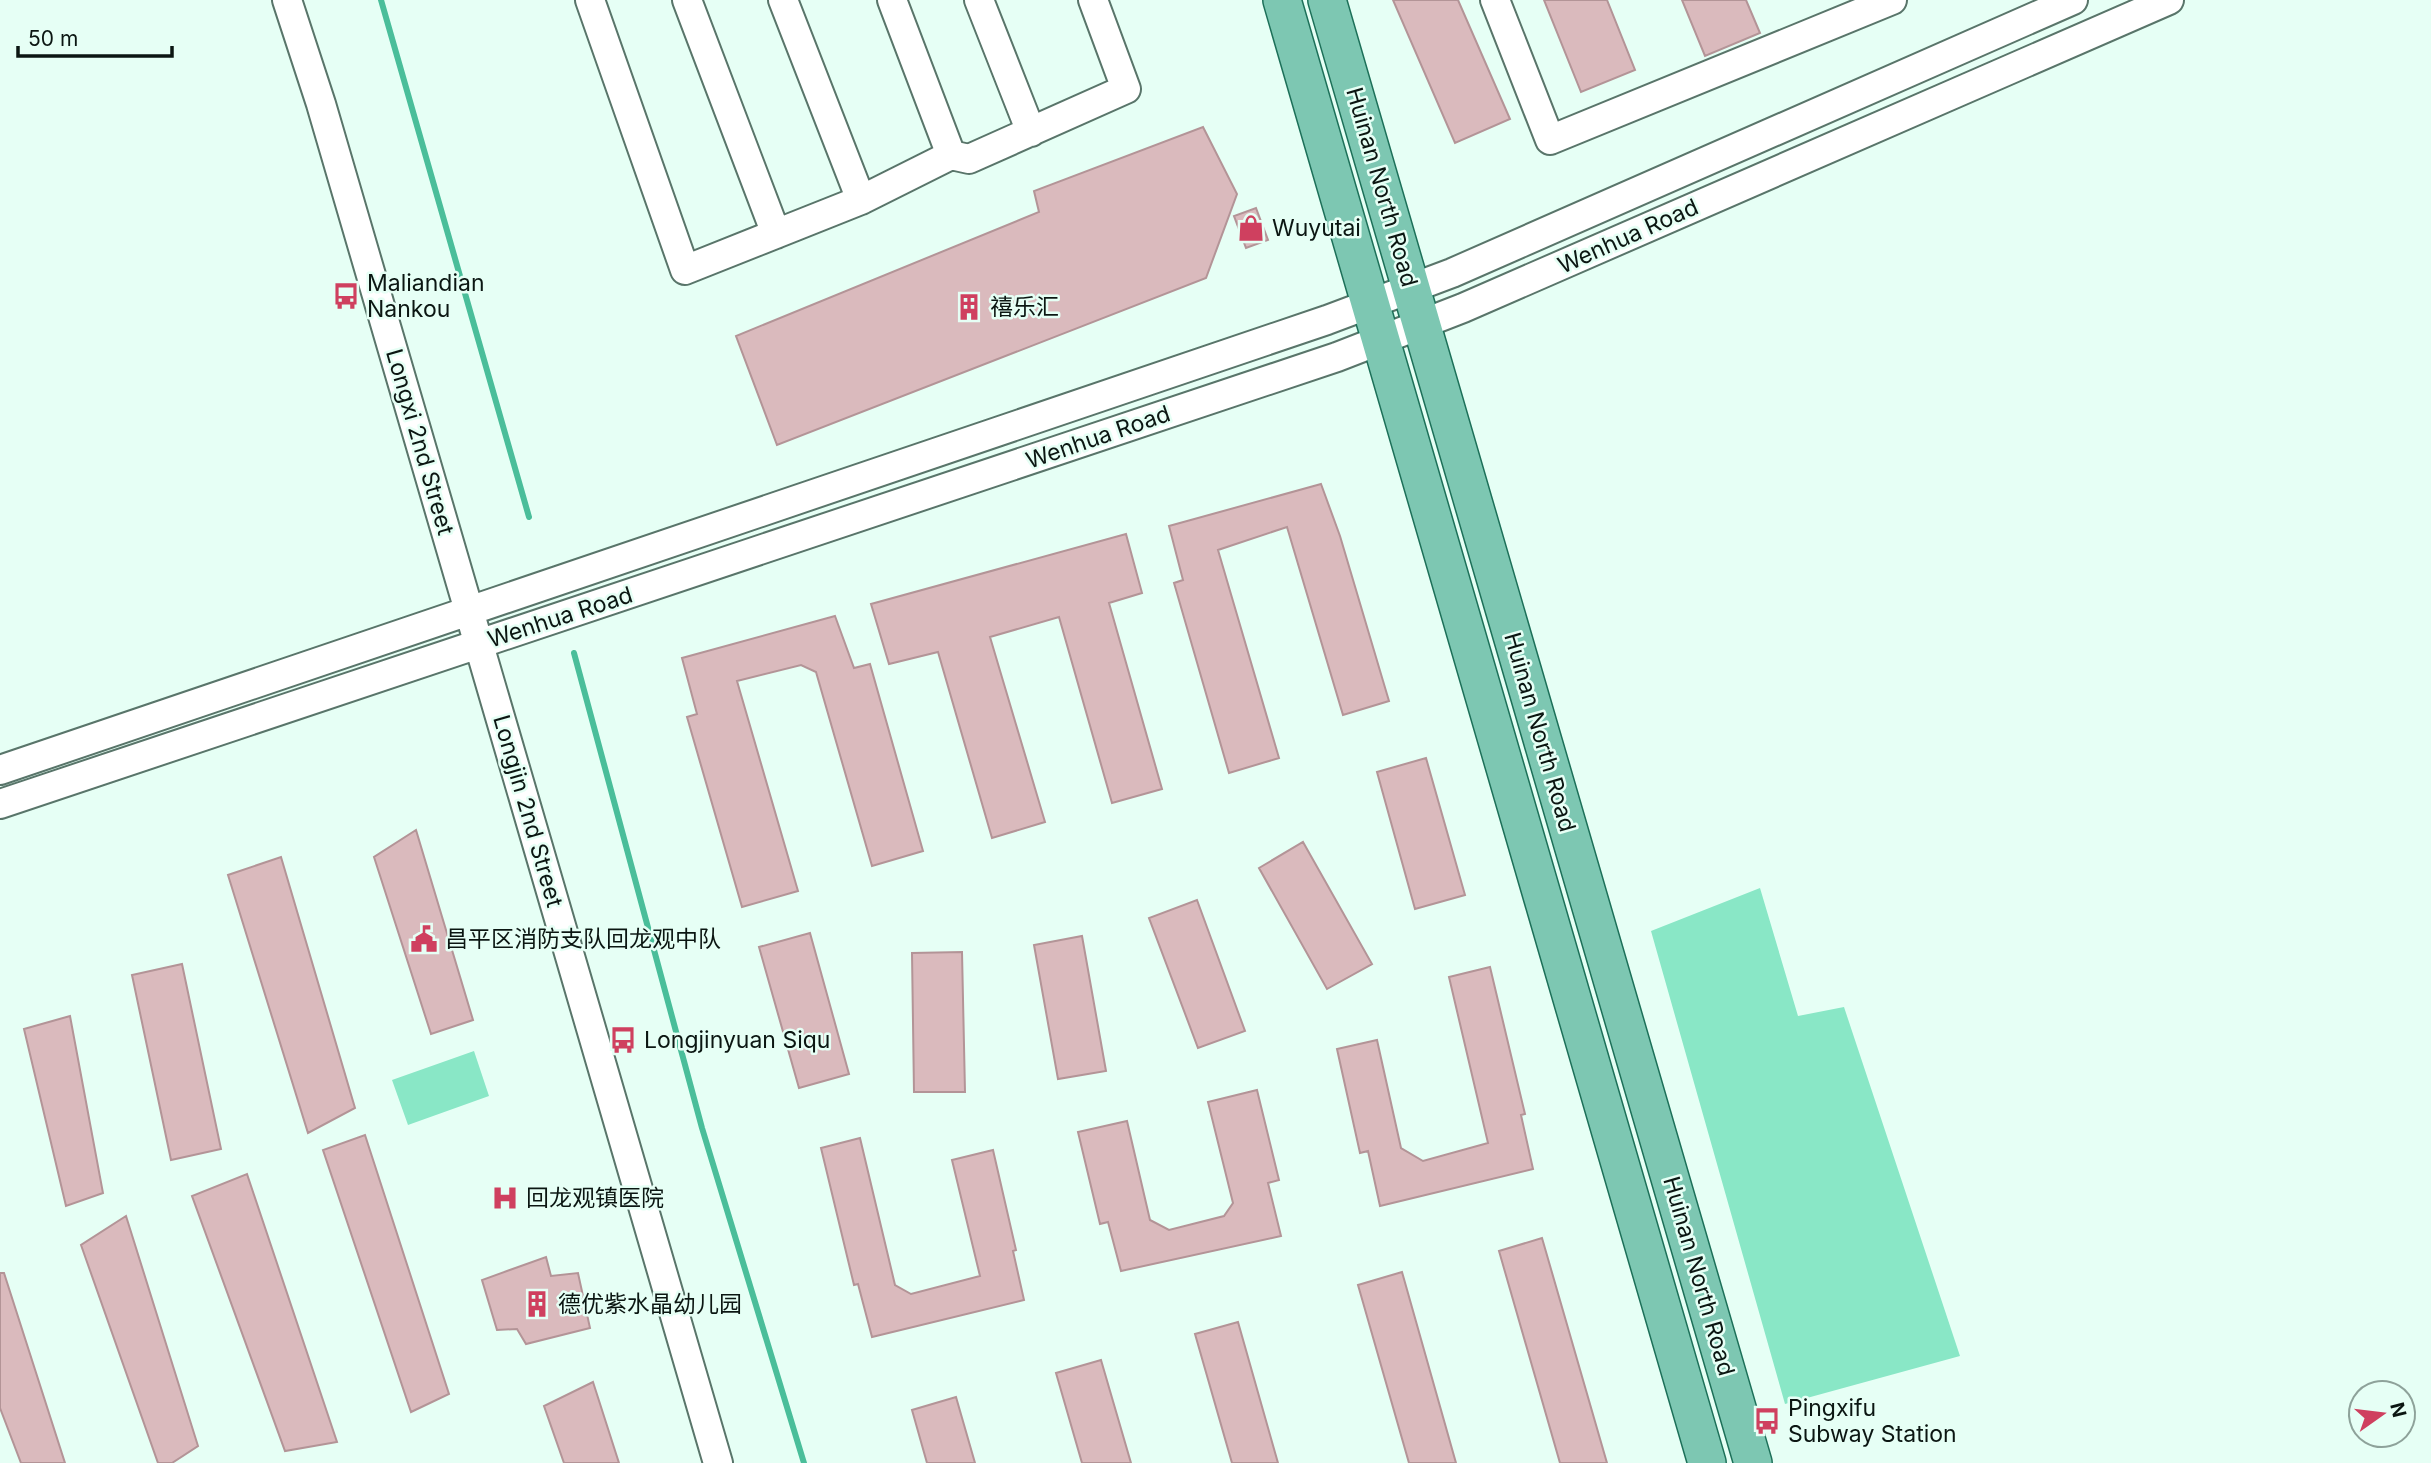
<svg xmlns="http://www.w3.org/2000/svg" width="2431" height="1463" viewBox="0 0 2431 1463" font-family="Inter,'Noto Sans SC',sans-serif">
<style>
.green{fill:#89e7c6}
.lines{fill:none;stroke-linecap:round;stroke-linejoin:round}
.stream{stroke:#4abe9a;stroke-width:6}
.building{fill:#dababd;stroke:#b39497;stroke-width:2}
.minor-casing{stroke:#59756a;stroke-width:32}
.major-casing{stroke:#1d7059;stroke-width:40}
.minor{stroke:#fff;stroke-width:28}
.major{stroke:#7dc7b2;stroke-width:37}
.labels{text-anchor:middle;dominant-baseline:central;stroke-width:5;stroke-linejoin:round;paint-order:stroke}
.street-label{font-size:23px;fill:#0b1612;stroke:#e6fff5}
.poi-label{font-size:23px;fill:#0b1612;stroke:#e6fff5;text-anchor:start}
</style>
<rect width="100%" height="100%" fill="#e6fff5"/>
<path class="green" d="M1760,888L1798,1016L1844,1007L1960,1356L1785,1404L1651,931Z
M474,1051L489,1096L408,1125L392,1080Z"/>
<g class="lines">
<path class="stream" d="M381,0L529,517
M574,653L702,1128L804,1463"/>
</g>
<path class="building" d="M1393,0H1458L1510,119L1455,143Z
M1544,0H1607L1635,70L1581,92Z
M1682,0H1746L1760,33L1705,56Z
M1203,127L1237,194L1206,278L777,445L736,336L1039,212L1034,191Z
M1256,208L1268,240L1246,248L1234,216Z
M1321,484L1340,536L1389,701L1343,715L1287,527L1218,550L1279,758L1229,773L1174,583L1183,580L1169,526Z
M1126,534L1142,593L1109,603L1162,789L1112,803L1059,617L990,637L1045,822L992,838L938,652L889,664L871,604Z
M835,616L854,668L870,664L923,851L872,866L816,672L801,665L737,681L798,891L742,907L687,717L697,714L682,658Z
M1426,758L1465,895L1415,909L1377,772Z
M416,830L473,1020L431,1034L374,857Z
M1303,842L1372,964L1327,989L1259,868Z
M281,857L355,1108L308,1133L228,875Z
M1197,900L1245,1031L1198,1048L1149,918Z
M810,933L849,1074L799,1088L759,947Z
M1082,936L1106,1071L1058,1079L1034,945Z
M962,952L965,1092H914L912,953Z
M182,964L221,1149L171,1160L132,975Z
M1490,967L1525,1114L1521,1115L1533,1169L1380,1206L1368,1151L1360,1153L1337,1049L1377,1040L1401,1148L1423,1161L1488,1143L1449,977Z
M70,1016L103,1193L66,1206L24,1029Z
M1257,1090L1279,1180L1268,1183L1281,1236L1121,1271L1108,1222L1100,1224L1078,1132L1127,1121L1150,1220L1169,1230L1224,1216L1233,1203L1208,1102Z
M365,1135L449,1394L411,1412L323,1150Z
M860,1138L895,1285L911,1294L980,1276L952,1160L993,1150L1016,1250L1013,1251L1024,1300L872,1337L858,1284L854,1285L821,1148Z
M247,1174L337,1442L285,1451L192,1196Z
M126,1216L198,1446L172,1463H158L81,1245Z
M1542,1238L1607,1463H1560L1499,1251Z
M546,1257L551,1276L578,1273L590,1328L526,1344L517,1329L497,1330L482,1280Z
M1402,1272L1456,1463H1409L1358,1285Z
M0,1273H4L65,1463H21L0,1408Z
M1238,1322L1278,1463H1232L1195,1334Z
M1101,1360L1131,1463H1082L1056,1373Z
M593,1382L619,1463H564L544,1406Z
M956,1397L975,1463H927L912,1410Z"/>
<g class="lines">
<defs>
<path id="minor" d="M287,0L321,104L718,1463
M590,0L685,270L861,200L951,155
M687,0L776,234
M783,0L861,200
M892,0L951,155L969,159L1126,89L1093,0
M979,0L1031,132
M1495,0L1550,140L1892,0
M0,770L1327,320L1452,273L2073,0
M0,804L1337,357L1463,308L2169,0"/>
<path id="major" d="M1282,0L1707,1463
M1327,0L1753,1463"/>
</defs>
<use href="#minor" class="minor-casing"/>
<use href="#major" class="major-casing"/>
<use href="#minor" class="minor"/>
<use href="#major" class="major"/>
</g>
<defs>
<symbol id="shop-bare" viewBox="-9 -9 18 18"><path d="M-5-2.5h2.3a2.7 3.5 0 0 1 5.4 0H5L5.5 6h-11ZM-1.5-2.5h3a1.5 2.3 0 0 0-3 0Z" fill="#cf405f" stroke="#e6fff5" stroke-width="2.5" paint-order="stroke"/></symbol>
<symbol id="bus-bare" viewBox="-9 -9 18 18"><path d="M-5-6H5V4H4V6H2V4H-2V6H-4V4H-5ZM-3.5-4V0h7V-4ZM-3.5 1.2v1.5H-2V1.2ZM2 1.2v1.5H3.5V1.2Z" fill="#cf405f" stroke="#e6fff5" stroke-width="2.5" paint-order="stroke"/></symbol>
<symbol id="building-bare" viewBox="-9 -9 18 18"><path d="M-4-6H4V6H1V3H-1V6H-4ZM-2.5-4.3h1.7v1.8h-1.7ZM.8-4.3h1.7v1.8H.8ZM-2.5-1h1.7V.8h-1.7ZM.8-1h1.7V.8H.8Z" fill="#cf405f" stroke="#e6fff5" stroke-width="2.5" paint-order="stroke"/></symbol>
<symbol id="civic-bare" viewBox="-9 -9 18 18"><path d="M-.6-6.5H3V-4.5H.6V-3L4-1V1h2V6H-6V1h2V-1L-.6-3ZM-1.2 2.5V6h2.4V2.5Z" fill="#cf405f" stroke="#e6fff5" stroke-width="2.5" paint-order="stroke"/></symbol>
<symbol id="hospital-bare" viewBox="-9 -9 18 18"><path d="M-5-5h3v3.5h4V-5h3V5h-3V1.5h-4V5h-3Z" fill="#cf405f" stroke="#e6fff5" stroke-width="2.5" paint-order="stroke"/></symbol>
</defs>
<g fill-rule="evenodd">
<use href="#shop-bare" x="1232" y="209" width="38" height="38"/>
<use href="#bus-bare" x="327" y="277" width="38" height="38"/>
<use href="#building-bare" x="950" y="288" width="38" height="38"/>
<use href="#civic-bare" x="405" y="920" width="38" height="38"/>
<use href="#bus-bare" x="604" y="1021" width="38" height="38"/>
<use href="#hospital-bare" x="486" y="1179" width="38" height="38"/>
<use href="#building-bare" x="518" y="1285" width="38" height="38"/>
<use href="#bus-bare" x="1748" y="1402" width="38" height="38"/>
</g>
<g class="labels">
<g class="street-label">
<text transform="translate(1382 187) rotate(74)">Huinan North Road</text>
<text transform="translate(1628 236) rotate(-24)">Wenhua Road</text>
<text transform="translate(1098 437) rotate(-19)">Wenhua Road</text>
<text transform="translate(420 442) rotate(74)">Longxi 2nd Street</text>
<text transform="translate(560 617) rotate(-18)">Wenhua Road</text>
<text transform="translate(1540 732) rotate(74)">Huinan North Road</text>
<text transform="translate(528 811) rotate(74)">Longjin 2nd Street</text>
<text transform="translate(1699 1276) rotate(74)">Huinan North Road</text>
</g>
<g class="poi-label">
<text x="1272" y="228">Wuyutai</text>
<text x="367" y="283">Maliandian<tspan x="367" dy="26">Nankou</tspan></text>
<text x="990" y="307">禧乐汇</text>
<text x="445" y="939">昌平区消防支队回龙观中队</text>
<text x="644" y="1040">Longjinyuan Siqu</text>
<text x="526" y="1198">回龙观镇医院</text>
<text x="558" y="1304">德优紫水晶幼儿园</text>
<text x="1788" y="1408">Pingxifu<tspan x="1788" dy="26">Subway Station</tspan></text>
</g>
</g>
<g transform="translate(2382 1414) rotate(76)"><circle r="33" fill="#e6fff5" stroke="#8ea29a" stroke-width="2"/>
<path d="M0-5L12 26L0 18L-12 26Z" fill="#cf405f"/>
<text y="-10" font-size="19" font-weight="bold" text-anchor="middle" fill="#0b1612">N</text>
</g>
<path d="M18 46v10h154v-10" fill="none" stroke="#0b1612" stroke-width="3.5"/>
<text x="28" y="46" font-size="21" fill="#0b1612" stroke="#e6fff5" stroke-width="5" paint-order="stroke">50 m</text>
</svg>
